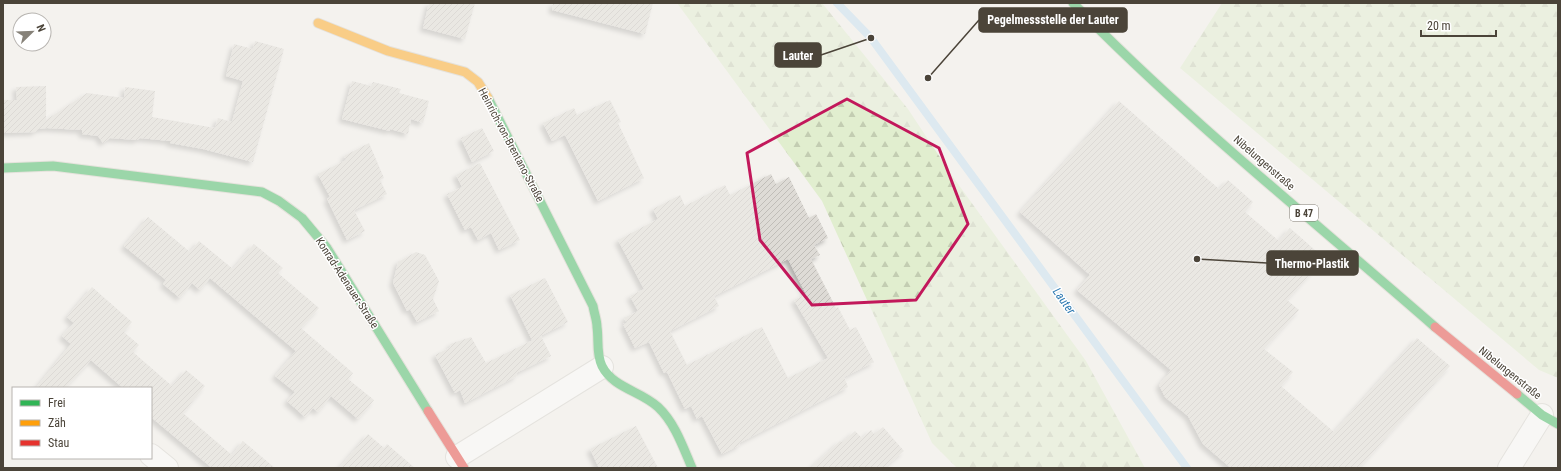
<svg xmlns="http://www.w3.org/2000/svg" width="1561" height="471" viewBox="0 0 1561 471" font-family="'Roboto Condensed',sans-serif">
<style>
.forest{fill:url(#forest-firs)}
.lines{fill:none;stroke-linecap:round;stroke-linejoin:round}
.stream{stroke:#c0ddf1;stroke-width:8}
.building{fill:url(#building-hatch);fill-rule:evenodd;filter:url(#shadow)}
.street-casing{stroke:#d2d0cb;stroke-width:24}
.fast-casing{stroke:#d3cfc5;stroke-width:11}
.slow-casing{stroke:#d3cfc5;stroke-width:11}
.jam-casing{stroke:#d3cfc5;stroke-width:11}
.street{stroke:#fdfdfc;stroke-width:22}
.fast{stroke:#30b455;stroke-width:9}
.slow{stroke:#ff9f0a;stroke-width:9}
.jam{stroke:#e5322d;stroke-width:9}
.marked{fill:none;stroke:#c2185b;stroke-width:3;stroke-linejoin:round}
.labels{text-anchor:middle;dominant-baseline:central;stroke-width:3;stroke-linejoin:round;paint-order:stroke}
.shield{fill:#fff;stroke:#817c74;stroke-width:1}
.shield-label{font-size:10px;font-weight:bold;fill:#4b4439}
.street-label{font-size:11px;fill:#4b4439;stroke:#fff}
.water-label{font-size:12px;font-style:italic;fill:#2e7ab2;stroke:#fff}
.leader{fill:none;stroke:#4b4439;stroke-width:1.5}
.callout-dot{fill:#4b4439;stroke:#fff;stroke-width:1.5}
.callout{fill:#4b4439;stroke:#4b4439;stroke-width:1.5}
.callout-label{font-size:12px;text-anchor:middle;font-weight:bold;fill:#fff}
</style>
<defs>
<pattern id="forest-firs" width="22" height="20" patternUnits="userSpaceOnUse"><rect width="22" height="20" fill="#e1eecf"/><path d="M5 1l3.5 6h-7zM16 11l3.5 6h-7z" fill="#c3cdb2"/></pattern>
<pattern id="building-hatch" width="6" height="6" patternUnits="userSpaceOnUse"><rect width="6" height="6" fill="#dedbd6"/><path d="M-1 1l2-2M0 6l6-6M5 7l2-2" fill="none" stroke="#c0bdb8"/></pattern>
<filter id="shadow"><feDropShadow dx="-3.5" dy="3.5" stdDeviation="2" flood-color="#0004"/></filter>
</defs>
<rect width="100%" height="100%" fill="#f4f2ee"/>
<path class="forest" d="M677,3H822L908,109L953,177L1086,361L1145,468H957L932,443L822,201Z
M1222,3H1558V378L1539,370L1180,68Z"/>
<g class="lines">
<path class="stream" d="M837,3L871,38L1187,468"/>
</g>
<path class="building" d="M429,3H475L465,39L423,28Z
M553,3H653L645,34L552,10Z
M255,41L284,49L253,162L203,149L170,143V141L140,138L137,140L110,138L103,143L98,136L82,134V130L47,128L38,129L35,132L3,133V100H17L16,87L46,86V120L87,93L124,98L125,87L155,91L152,117L215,128L218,118L232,122L243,81L226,76L234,44L253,49Z
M352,81L371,86L373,82L401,89L399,93L429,101L423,123L411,119L408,134L390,129V131L342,119Z
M610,100L621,122L618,123L644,178L598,201L565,135L552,141L543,123L574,108L577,115Z
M1119,101L1219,189L1228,180L1253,202L1245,212L1279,241L1290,228L1324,258L1287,300L1299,310L1264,349L1293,372L1281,386L1334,432L1417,338L1450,366L1359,468H1231L1203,444L1188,416L1165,397L1159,385L1171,370L1077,290L1090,275L1020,212Z
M482,128L494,151L472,162L461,138Z
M369,143L384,178L380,180L387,194L354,210L365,231L347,240L327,199L330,197L318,174L346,160L344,156Z
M480,163L520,240L499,250L491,233L478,240L471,227L465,230L447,194L462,187L456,175Z
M771,174L776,184L789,177L809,218L816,214L828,238L814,245L820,255L811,259L836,308L838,307L850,330L856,327L874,362L844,377L848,387L739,443L740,445L722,454L702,416L697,419L691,406L685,409L667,372L664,373L649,342L635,348L623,324L627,323L624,318L638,311L630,296L644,289L618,240L658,219L653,209L680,195L685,206L725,185L730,195ZM788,259L806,294L794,300L828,358L788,378L762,327L687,365L670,331L719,306L714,296Z
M148,217L190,252L199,241L233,269L254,244L283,268L278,273L319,308L301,328L353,373L348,379L374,400L358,419L331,396L318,412L313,408L305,417L287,401L295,392L275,376L296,351L210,278L200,290L192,283L180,298L163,284L166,280L124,246Z
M416,252L425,255L439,281L433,299L439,311L417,322L410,309L407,311L393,283L398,262Z
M545,278L568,322L532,340L510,295Z
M92,287L132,322L124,332L139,345L133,352L172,386L186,370L205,386L183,413L232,455L243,441L275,468H212L151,417V388H123L91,360L65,388H36L71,344L62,336L74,323L67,317Z
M541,336L551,356L516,373L517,376L465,403L460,390L455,393L435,355L451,347L450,344L471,337L486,363Z
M636,426L658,468H599L590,449Z
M883,427L904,451L884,468H810L840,441L842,442L855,431L862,438L871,430L874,434Z
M368,434L384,448L387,444L415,468H339Z"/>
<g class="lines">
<defs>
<path id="street" d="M151,455L167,468
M457,457L602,367
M1509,468L1542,415"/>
<path id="fast" d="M1073,3C1185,118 1314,221 1435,327
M488,98L593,306C594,313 597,320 597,327C599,340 596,354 602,366C613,388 641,391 658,407C675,423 683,447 692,468
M3,168L53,166L262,192L279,201L302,218L327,248L428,411
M1517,394L1542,415L1558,424"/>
<path id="slow" d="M318,23L388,51L465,72L478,82L488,98"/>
<path id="jam" d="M1435,327L1517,394
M428,411L464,468"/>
</defs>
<use href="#street" class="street-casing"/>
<use href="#fast" class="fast-casing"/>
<use href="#slow" class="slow-casing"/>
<use href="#jam" class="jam-casing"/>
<use href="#street" class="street"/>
<use href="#fast" class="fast"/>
<use href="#slow" class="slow"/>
<use href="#jam" class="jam"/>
</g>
<path d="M0 0H1561V471H0ZM847,99L939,148L968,224L916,300L812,305L760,240L747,153Z" fill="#f4f2ee" fill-opacity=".55" fill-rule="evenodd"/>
<path class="marked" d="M847,99L939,148L968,224L916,300L812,305L760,240L747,153Z"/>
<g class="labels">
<rect class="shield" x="1290" y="205" width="28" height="16" rx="3"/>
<g class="shield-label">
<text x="1304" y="213">B 47</text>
</g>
<g class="street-label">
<text transform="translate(511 145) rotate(62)">Heinrich-von-Brentano-Straße</text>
<text transform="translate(1264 163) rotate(41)">Nibelungenstraße</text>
<text transform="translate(347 283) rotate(57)">Konrad-Adenauer-Straße</text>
<text transform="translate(1510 373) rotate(39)">Nibelungenstraße</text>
</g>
<g class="water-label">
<text transform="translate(1064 301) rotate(54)">Lauter</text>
</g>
</g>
<path class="leader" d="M928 78L979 20M871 38L821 55M1197 259L1267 263"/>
<g class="callout-dot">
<circle cx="928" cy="78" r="4"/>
<circle cx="871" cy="38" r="4"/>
<circle cx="1197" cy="259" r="4"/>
</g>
<g class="callout">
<rect x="979" y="8" width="148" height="24" rx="4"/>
<rect x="775" y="43" width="46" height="24" rx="4"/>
<rect x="1267" y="251" width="91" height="24" rx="4"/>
</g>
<g class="callout-label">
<text x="1053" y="24">Pegelmessstelle der Lauter</text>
<text x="798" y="60">Lauter</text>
<text x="1312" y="268">Thermo-Plastik</text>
</g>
<rect width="1561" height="471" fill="none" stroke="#4b4439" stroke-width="8"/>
<rect x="12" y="387" width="140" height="72" fill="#ffffff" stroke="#b7b4b0"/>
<rect x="20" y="400" width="20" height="6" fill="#30b455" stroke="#b7b4b0"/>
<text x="48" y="407" font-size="12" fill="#4b4439">Frei</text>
<rect x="20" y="420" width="20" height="6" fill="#ff9f0a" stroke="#b7b4b0"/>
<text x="48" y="427" font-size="12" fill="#4b4439">Zäh</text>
<rect x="20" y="440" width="20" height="6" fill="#e5322d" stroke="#b7b4b0"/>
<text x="48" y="447" font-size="12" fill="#4b4439">Stau</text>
<g transform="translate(32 32) rotate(67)"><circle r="19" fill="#ffffff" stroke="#b7b4b0"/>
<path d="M0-3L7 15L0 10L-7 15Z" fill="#868178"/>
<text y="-6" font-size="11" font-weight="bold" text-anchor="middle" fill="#4b4439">N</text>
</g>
<path d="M1421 30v6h75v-6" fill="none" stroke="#4b4439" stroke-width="2"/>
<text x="1427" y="30" font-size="12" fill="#4b4439" stroke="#ffffff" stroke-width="3" paint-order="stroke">20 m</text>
</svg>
